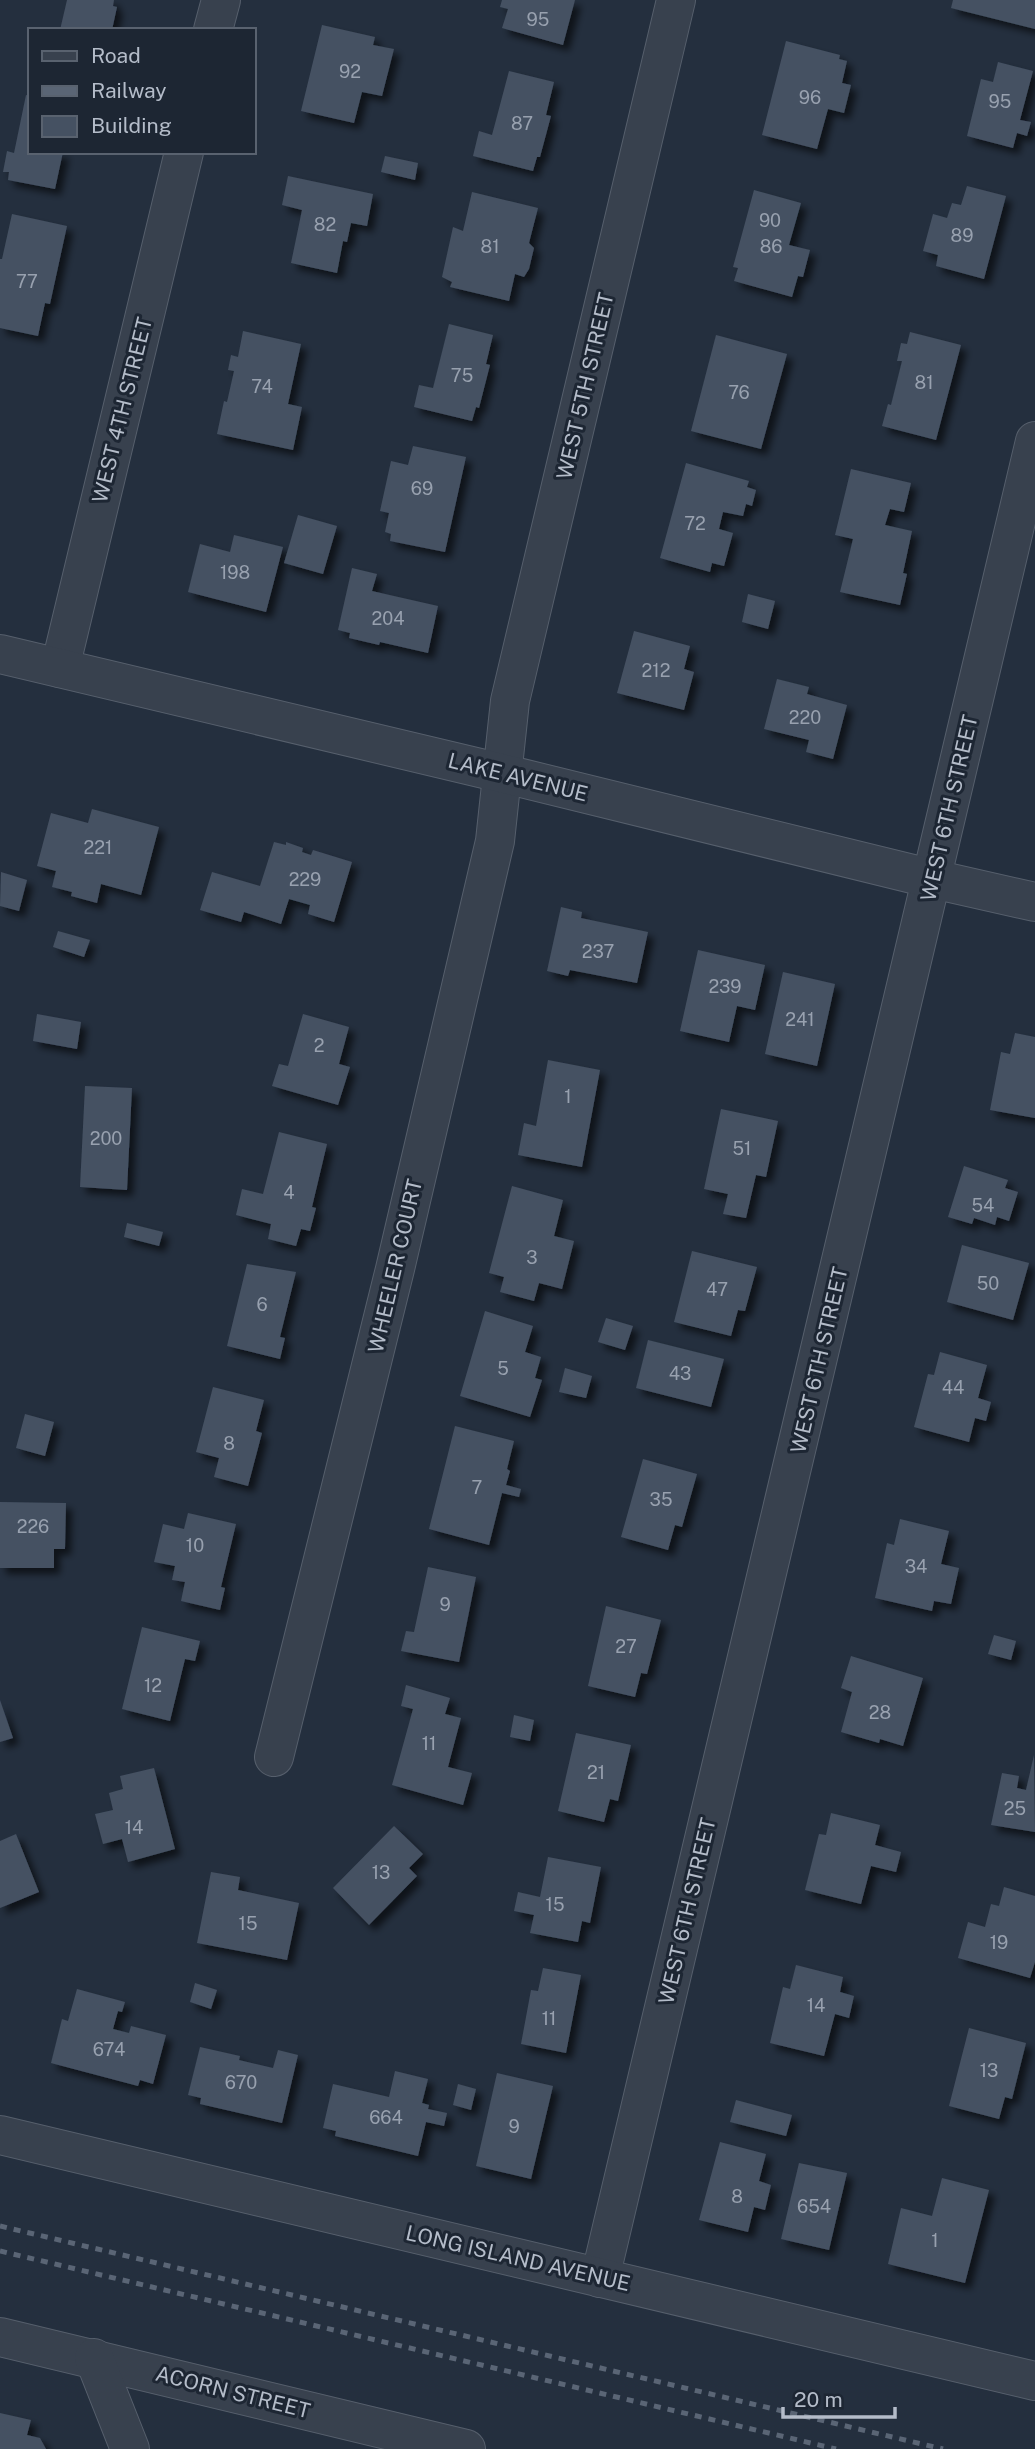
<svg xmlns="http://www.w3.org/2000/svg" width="1035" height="2449" font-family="'Public Sans',sans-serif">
  <defs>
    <filter id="shadow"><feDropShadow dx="6" dy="6" stdDeviation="3.5" flood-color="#0009"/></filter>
  </defs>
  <rect width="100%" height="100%" fill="#242f3e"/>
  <g fill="#455162" filter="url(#shadow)">
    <path d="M 67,0 L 114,0 L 113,6 L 117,7 L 112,30 L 60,30 Z"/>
    <path d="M 502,0 L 575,0 L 563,45 L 502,28 L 508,9 L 500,7 Z"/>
    <path d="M 953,0 L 1035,0 L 1035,29 L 951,8 Z"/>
    <path d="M 322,25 L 375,37 L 373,45 L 394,49 L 382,96 L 362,92 L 354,123 L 301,111 Z"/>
    <path d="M 786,41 L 840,55 L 839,59 L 847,61 L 842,83 L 851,85 L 844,113 L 828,109 L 817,149 L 762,135 Z"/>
    <path d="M 998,62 L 1033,71 L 1020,120 L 1031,122 L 1027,136 L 1017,133 L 1013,148 L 967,136 L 981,79 L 993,82 Z"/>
    <path d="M 509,71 L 554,82 L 546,115 L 551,116 L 540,157 L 537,157 L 533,171 L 473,156 L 479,131 L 492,135 Z"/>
    <path d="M 26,95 L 30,96 L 30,152 L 63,152 L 55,189 L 8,180 L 9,172 L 3,172 L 7,151 L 14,153 Z"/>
    <path d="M 385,156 L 418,163 L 415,180 L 381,172 Z"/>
    <path d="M 288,176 L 373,194 L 367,226 L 351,223 L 347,242 L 343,241 L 337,273 L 291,263 L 302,210 L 282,205 Z"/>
    <path d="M 967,186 L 1006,196 L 984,279 L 936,266 L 938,255 L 923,251 L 933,214 L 947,218 L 952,203 L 961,205 Z"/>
    <path d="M 754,190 L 801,203 L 789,245 L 810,250 L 803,277 L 798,276 L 792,297 L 734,281 L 738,268 L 733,267 Z"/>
    <path d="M 472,192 L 538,208 L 529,243 L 534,248 L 529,269 L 524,277 L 515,274 L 509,301 L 450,287 L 452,282 L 442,277 L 453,227 L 463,231 Z"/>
    <path d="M 12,214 L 67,226 L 50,304 L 45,303 L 38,336 L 0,328 L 0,259 L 2,259 Z"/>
    <path d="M 449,324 L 493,335 L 486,364 L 490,365 L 479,408 L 476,407 L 472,421 L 414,407 L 419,385 L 433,388 Z"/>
    <path d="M 243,331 L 301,344 L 288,404 L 302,407 L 293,450 L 217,434 L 224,401 L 227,402 L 234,371 L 228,370 L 231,355 L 238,357 Z"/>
    <path d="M 910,332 L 961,345 L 936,440 L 882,426 L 888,404 L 891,405 L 902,361 L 897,361 L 901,343 L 907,344 Z"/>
    <path d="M 716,335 L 787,354 L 761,449 L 691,431 Z"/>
    <path d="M 413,446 L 466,457 L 445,552 L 390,541 L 391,534 L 385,532 L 389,513 L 380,511 L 391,461 L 408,465 Z"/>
    <path d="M 686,463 L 749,481 L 747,487 L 756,490 L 752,506 L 746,504 L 743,516 L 723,512 L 719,529 L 733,533 L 724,566 L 712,563 L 710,572 L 660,558 Z"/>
    <path d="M 851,469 L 911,483 L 904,512 L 890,509 L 885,525 L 912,531 L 903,573 L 907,574 L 900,605 L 840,592 L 853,539 L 835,535 Z"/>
    <path d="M 298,515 L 337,526 L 323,574 L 284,563 Z"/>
    <path d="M 234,535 L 283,547 L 266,612 L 188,592 L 200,544 L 230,552 Z"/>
    <path d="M 352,568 L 377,574 L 372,591 L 438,606 L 428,653 L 380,642 L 379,645 L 349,638 L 350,633 L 338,630 Z"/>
    <path d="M 748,594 L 775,601 L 768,629 L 742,622 Z"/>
    <path d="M 634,631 L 690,646 L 684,669 L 694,672 L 684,710 L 617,693 Z"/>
    <path d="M 777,679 L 809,687 L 807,694 L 847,705 L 833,759 L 806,752 L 809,740 L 764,729 Z"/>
    <path d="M 92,809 L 159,827 L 141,895 L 101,884 L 97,903 L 71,896 L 72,892 L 52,887 L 56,871 L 37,866 L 51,813 L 88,823 Z"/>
    <path d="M 274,842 L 286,845 L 286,842 L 303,848 L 302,852 L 311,855 L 313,850 L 352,862 L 334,922 L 308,914 L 310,905 L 289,899 L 281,924 L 244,912 L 241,922 L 200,910 L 212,872 L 260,886 Z"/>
    <path d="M 1,872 L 27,880 L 19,911 L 0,906 Z"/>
    <path d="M 561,907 L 582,912 L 581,918 L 648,932 L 637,983 L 570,970 L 568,976 L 547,971 Z"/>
    <path d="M 58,931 L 90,940 L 84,957 L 53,947 Z"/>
    <path d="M 698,950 L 765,965 L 755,1010 L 737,1006 L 729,1042 L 680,1031 Z"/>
    <path d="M 783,972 L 835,984 L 817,1066 L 765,1054 Z"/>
    <path d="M 37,1014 L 81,1022 L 77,1049 L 33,1041 Z"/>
    <path d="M 303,1014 L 349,1027 L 339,1064 L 350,1067 L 338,1105 L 272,1086 L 279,1064 L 288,1066 Z"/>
    <path d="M 1015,1033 L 1035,1037 L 1035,1118 L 990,1110 L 1001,1052 L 1010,1054 Z"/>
    <path d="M 548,1060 L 600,1070 L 582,1167 L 518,1155 L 524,1123 L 536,1126 Z"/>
    <path d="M 85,1086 L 132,1088 L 127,1190 L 80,1187 Z"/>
    <path d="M 721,1109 L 778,1121 L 766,1177 L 756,1175 L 746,1218 L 723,1214 L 728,1194 L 704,1189 Z"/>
    <path d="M 279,1132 L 327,1144 L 312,1207 L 316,1208 L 310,1231 L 301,1229 L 296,1246 L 268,1239 L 271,1224 L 236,1215 L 242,1189 L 263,1194 Z"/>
    <path d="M 964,1166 L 1008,1180 L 1005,1188 L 1018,1192 L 1009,1221 L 997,1217 L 995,1225 L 974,1218 L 972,1224 L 948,1217 Z"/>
    <path d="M 512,1186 L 563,1200 L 554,1236 L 574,1241 L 562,1289 L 539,1283 L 534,1301 L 500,1292 L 504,1277 L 489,1273 Z"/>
    <path d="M 127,1223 L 163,1232 L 159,1246 L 124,1237 Z"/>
    <path d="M 962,1245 L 1029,1263 L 1013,1320 L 947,1302 Z"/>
    <path d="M 692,1251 L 757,1267 L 745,1311 L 738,1310 L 731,1336 L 674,1322 Z"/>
    <path d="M 247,1264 L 296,1272 L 280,1337 L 285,1338 L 280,1359 L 227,1346 Z"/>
    <path d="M 485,1311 L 533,1326 L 525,1352 L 541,1357 L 535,1378 L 542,1380 L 530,1417 L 460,1396 Z"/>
    <path d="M 606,1318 L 633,1326 L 625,1350 L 598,1342 Z"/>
    <path d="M 648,1340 L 724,1359 L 711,1407 L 636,1388 Z"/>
    <path d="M 940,1352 L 987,1365 L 978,1398 L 991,1402 L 986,1421 L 975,1418 L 969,1442 L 914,1427 L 928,1374 L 934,1375 Z"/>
    <path d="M 565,1368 L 592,1376 L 586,1398 L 559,1392 Z"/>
    <path d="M 213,1387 L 264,1400 L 256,1431 L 262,1433 L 248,1486 L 214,1477 L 219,1458 L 196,1452 Z"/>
    <path d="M 25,1414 L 54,1422 L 45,1456 L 16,1448 Z"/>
    <path d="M 455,1426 L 514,1441 L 507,1469 L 510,1471 L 506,1485 L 521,1489 L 519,1497 L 502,1493 L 489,1545 L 429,1529 Z"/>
    <path d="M 643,1459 L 697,1474 L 682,1527 L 675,1525 L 668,1550 L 621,1537 Z"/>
    <path d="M 0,1502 L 66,1503 L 65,1549 L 54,1549 L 54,1568 L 0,1568 Z"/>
    <path d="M 188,1513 L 236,1524 L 221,1587 L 225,1588 L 220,1610 L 181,1601 L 185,1582 L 172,1580 L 175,1566 L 154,1562 L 163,1524 L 184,1529 Z"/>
    <path d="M 900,1519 L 949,1531 L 941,1564 L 959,1568 L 951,1604 L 934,1601 L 932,1611 L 875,1598 L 887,1543 L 894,1545 Z"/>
    <path d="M 428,1567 L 476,1577 L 459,1662 L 401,1651 L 406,1631 L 414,1632 Z"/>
    <path d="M 606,1606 L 661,1620 L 647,1674 L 641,1673 L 635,1697 L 588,1686 Z"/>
    <path d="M 142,1627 L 200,1641 L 195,1661 L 185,1659 L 170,1721 L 122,1709 Z"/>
    <path d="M 994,1635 L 1016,1641 L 1011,1660 L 988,1654 Z"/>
    <path d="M 851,1656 L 923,1678 L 903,1746 L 880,1739 L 879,1743 L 841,1732 L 852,1692 L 841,1688 Z"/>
    <path d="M 406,1685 L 450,1698 L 445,1714 L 461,1718 L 448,1767 L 472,1773 L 463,1805 L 392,1785 L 413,1709 L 401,1706 Z"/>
    <path d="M 0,1700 L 13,1738 L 0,1742 Z"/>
    <path d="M 514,1715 L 534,1720 L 530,1741 L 510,1737 Z"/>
    <path d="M 576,1733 L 631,1745 L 618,1801 L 610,1799 L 604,1822 L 558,1811 Z"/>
    <path d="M 1034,1755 L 1035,1832 L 991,1825 L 1002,1773 L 1019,1776 L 1017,1788 L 1026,1790 Z"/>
    <path d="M 154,1768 L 175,1849 L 128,1862 L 122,1839 L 103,1844 L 95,1814 L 113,1810 L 109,1793 L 123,1789 L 120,1776 Z"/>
    <path d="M 831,1813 L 880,1825 L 875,1845 L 901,1852 L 896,1872 L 871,1866 L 861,1904 L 805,1890 L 819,1834 L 826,1835 Z"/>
    <path d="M 394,1826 L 423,1854 L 409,1868 L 417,1876 L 369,1925 L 333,1888 Z"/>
    <path d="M 16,1834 L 39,1892 L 0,1908 L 0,1841 Z"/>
    <path d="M 548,1857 L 601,1867 L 590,1923 L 582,1921 L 578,1942 L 530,1933 L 534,1915 L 514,1911 L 518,1892 L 540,1897 Z"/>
    <path d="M 211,1872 L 240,1877 L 238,1890 L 299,1903 L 287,1960 L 197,1943 Z"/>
    <path d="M 1004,1887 L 1035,1896 L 1035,1962 L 1030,1978 L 958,1958 L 968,1922 L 985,1927 L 991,1904 L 999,1906 Z"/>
    <path d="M 796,1965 L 843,1977 L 840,1992 L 854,1996 L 849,2018 L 835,2014 L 824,2056 L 770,2043 L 783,1987 L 790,1989 Z"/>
    <path d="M 543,1968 L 581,1975 L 566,2053 L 521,2044 L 531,1990 L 538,1991 Z"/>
    <path d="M 195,1983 L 217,1990 L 211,2009 L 190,2002 Z"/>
    <path d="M 77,1989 L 125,2002 L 122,2012 L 118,2011 L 113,2029 L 129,2033 L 131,2026 L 166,2035 L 153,2084 L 140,2080 L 138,2086 L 51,2063 L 62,2019 L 68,2021 Z"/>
    <path d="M 969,2028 L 1026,2043 L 1012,2099 L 1005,2097 L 999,2119 L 949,2106 Z"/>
    <path d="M 200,2047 L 240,2056 L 239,2060 L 273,2068 L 278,2050 L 298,2055 L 282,2123 L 200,2104 L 201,2098 L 188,2095 Z"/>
    <path d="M 395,2071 L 428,2079 L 422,2103 L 429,2105 L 428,2109 L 447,2113 L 444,2126 L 426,2122 L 418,2156 L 335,2136 L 336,2131 L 323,2128 L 333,2084 L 389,2097 Z"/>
    <path d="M 497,2073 L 553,2086 L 531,2179 L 476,2166 Z"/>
    <path d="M 458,2084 L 476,2089 L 471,2110 L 453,2105 Z"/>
    <path d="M 736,2100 L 792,2115 L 786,2136 L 730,2122 Z"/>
    <path d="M 720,2142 L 766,2154 L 759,2181 L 771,2185 L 765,2210 L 754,2207 L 748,2232 L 699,2220 Z"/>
    <path d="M 799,2163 L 847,2173 L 829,2250 L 781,2239 Z"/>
    <path d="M 942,2178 L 989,2190 L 965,2283 L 888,2264 L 901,2208 L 932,2216 Z"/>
    <path d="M 0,2413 L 31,2420 L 27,2435 L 40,2438 L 46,2449 L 0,2449 Z"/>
  </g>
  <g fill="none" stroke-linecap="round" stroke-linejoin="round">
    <defs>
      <g id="minor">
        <path d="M 213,30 L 221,0"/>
        <path d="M 60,668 L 184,152"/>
        <path d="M 274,1757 L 395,1269 L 495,841 L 510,701 L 676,0"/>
        <path d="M 600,2278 L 1035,441"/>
      </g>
      <g id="tertiary">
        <path d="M 0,654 L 501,773 L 933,879 L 1035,902"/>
        <path d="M 0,2135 L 1035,2381"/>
        <path d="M 0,2337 L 466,2449"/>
        <path d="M 94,2358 L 130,2449"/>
      </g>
    </defs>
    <use href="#minor" stroke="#565f6c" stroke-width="40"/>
    <use href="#tertiary" stroke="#565f6c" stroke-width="40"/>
    <use href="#minor" stroke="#38414e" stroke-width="38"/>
    <use href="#tertiary" stroke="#38414e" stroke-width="38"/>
    <g stroke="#5a6575" stroke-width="5" stroke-dasharray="7 7" stroke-linecap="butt">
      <path d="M 0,2226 L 943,2449"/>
      <path d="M 0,2251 L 836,2449"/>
    </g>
  </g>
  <g text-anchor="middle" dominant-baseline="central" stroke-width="6" stroke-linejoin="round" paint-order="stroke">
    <g font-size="18" fill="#98a1af">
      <text x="538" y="19">95</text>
      <text x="350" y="71">92</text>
      <text x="810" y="97">96</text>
      <text x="1000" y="101">95</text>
      <text x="522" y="123">87</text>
      <text x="770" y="220">90</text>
      <text x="325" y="224">82</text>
      <text x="962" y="235">89</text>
      <text x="490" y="246">81</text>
      <text x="771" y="246">86</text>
      <text x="27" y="281">77</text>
      <text x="462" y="375">75</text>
      <text x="924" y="382">81</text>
      <text x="262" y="386">74</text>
      <text x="739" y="392">76</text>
      <text x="422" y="488">69</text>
      <text x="695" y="523">72</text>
      <text x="235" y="572">198</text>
      <text x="388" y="618">204</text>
      <text x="656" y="670">212</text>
      <text x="805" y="717">220</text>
      <text x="98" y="847">221</text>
      <text x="305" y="879">229</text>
      <text x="598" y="951">237</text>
      <text x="725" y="986">239</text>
      <text x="800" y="1019">241</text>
      <text x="319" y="1045">2</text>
      <text x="568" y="1096">1</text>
      <text x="106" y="1138">200</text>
      <text x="742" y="1148">51</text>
      <text x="289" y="1192">4</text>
      <text x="983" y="1205">54</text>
      <text x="532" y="1257">3</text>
      <text x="988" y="1283">50</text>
      <text x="717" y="1289">47</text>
      <text x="262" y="1304">6</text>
      <text x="503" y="1368">5</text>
      <text x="680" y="1373">43</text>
      <text x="953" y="1387">44</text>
      <text x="229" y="1443">8</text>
      <text x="477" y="1487">7</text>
      <text x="661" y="1499">35</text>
      <text x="33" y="1526">226</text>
      <text x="195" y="1545">10</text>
      <text x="916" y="1566">34</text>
      <text x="445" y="1604">9</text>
      <text x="626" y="1646">27</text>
      <text x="153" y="1685">12</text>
      <text x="880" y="1712">28</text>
      <text x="429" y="1743">11</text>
      <text x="596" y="1772">21</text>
      <text x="1015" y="1808">25</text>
      <text x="134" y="1827">14</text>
      <text x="381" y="1872">13</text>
      <text x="555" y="1904">15</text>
      <text x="248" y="1923">15</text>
      <text x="999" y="1942">19</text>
      <text x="816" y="2005">14</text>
      <text x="549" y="2018">11</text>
      <text x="109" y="2049">674</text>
      <text x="989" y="2070">13</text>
      <text x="241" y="2082">670</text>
      <text x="386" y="2117">664</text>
      <text x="514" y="2126">9</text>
      <text x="737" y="2196">8</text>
      <text x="814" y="2206">654</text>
      <text x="935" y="2240">1</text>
    </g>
    <g font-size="21" fill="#b4bcc9" stroke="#1d2633">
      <text transform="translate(585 386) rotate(-77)">WEST 5TH STREET</text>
      <text transform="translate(122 410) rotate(-76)">WEST 4TH STREET</text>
      <text transform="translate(518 777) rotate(14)">LAKE AVENUE</text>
      <text transform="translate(949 808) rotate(-77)">WEST 6TH STREET</text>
      <text transform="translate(395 1266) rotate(-77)">WHEELER COURT</text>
      <text transform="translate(819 1360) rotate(-77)">WEST 6TH STREET</text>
      <text transform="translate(687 1911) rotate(-77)">WEST 6TH STREET</text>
      <text transform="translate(518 2258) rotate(13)">LONG ISLAND AVENUE</text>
      <text transform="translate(233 2392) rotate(14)">ACORN STREET</text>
    </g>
  </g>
  <rect x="28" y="28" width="228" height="126" fill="#1d2633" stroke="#59626f" stroke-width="2"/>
  <rect x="42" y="51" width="35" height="10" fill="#38414e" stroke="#59626f" stroke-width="2"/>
  <text x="91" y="63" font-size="21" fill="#b4bcc9">Road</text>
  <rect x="42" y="86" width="35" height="10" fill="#5a6575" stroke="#59626f" stroke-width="2"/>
  <text x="91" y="98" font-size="21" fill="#b4bcc9">Railway</text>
  <rect x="42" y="116" width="35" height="21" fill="#455162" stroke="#59626f" stroke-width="2"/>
  <text x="91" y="133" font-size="21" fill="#b4bcc9">Building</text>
  <path d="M783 2407v10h112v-10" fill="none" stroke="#b4bcc9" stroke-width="3.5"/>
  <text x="794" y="2407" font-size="21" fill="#b4bcc9" stroke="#1d2633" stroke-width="5" paint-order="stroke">20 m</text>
</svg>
